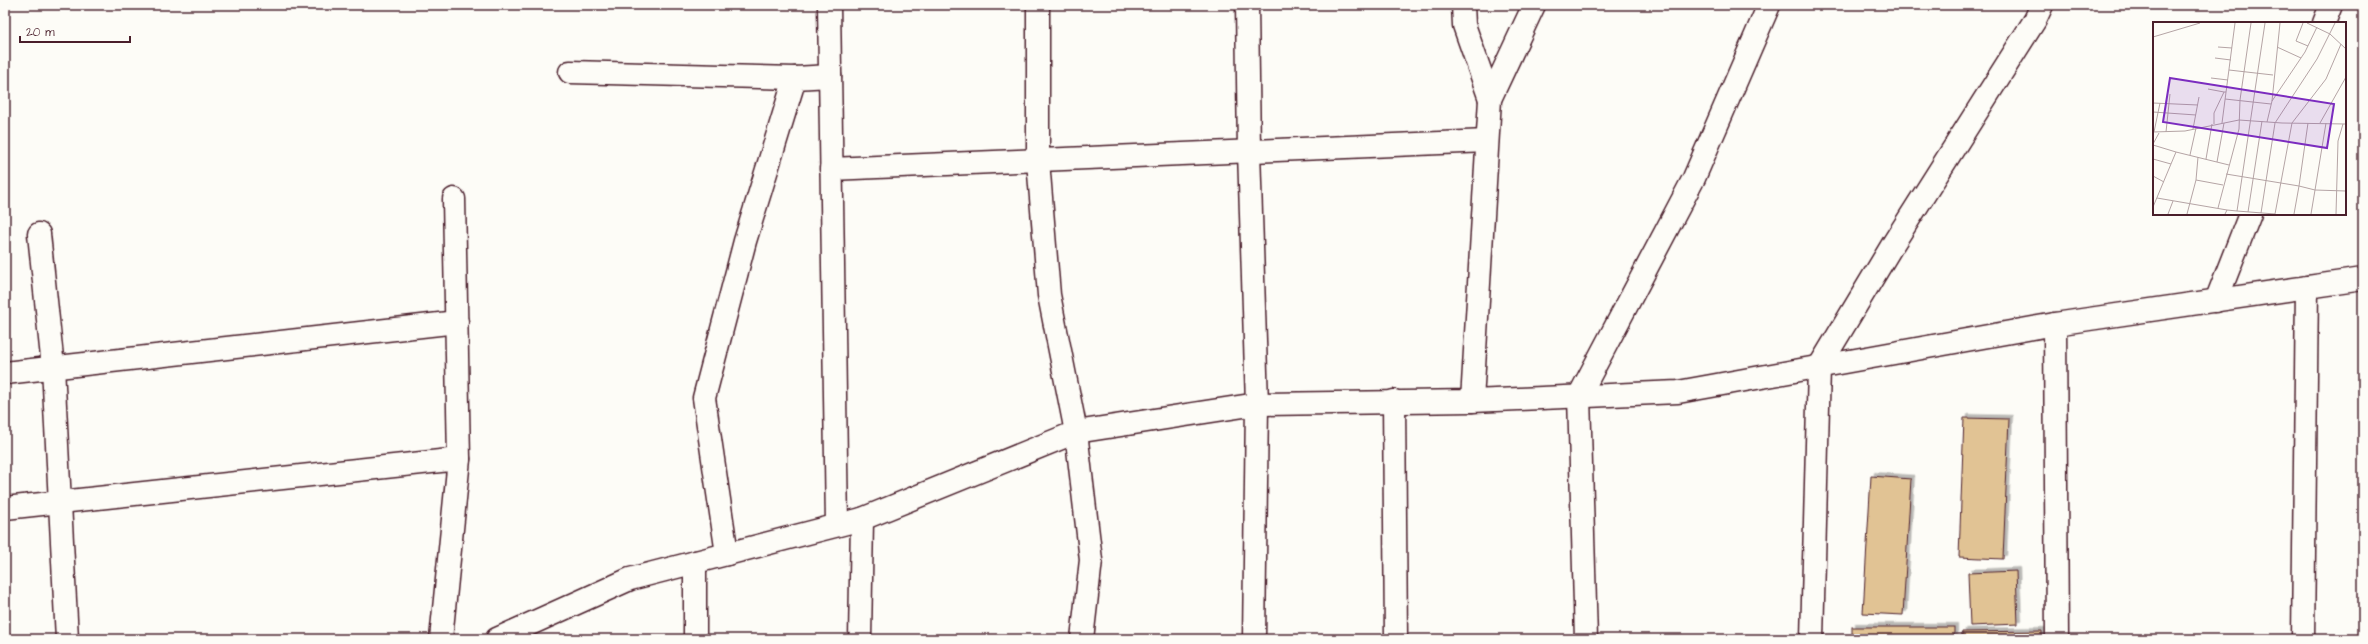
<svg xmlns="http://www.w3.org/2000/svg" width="2368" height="644" font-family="'Architects Daughter',sans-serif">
  <defs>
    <filter id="shadow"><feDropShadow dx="3.5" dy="-3.5" stdDeviation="0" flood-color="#0004"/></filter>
  </defs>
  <rect width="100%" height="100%" fill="#fdfcf7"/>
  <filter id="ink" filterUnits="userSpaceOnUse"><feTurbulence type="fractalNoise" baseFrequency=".025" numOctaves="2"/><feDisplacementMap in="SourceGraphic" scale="8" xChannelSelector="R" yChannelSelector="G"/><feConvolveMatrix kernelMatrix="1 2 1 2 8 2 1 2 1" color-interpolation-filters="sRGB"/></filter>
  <g filter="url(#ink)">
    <g fill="#e1c394" stroke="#4a1f2b" filter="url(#shadow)">
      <path d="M 1964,418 L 2009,419 L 2003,559 L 1959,557 Z"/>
      <path d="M 1871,476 L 1911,479 L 1903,615 L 1863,613 Z"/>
      <path d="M 2016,571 L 2018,624 L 1970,626 L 1968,573 Z"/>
      <rect x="1852" y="627" width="102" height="12"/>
      <path d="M 2042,631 L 2042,639 L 1962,639 L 1962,632 Z"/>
    </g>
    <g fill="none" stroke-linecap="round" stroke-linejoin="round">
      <defs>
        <g id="minor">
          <path d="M 829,5 L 837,525"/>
          <path d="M 1038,5 L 1038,161 L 1049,295 L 1076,432 L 1091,560 L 1082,639"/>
          <path d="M 1247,5 L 1249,151 L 1257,404 L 1254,639"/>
          <path d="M 1463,5 L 1464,25 L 1490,99"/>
          <path d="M 2324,23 L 2331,5"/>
          <path d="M 570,72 L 795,78"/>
          <path d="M 831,169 L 1487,141"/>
          <path d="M 39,234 L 53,367 L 67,639"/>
          <path d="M 2216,301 L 2250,214"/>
          <path d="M 2055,324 L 2057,639"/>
          <path d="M 5,373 L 457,322"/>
          <path d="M 1394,401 L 1396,639"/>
          <path d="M 1472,401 L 1490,99 L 1534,5"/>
          <path d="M 5,508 L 459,459"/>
          <path d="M 727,554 L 704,398 L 745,241 L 795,78 L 830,76"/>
          <path d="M 441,639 L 459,459 L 454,199"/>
          <path d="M 497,639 L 630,579 L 862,519 L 1076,432 L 1257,404 L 1472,401 L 1678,392 L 2055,324 L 2363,279"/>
          <path d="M 695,639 L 695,562"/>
          <path d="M 860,639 L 862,519"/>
          <path d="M 1586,639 L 1579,396 L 1694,178 L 1769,5"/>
          <path d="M 1812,639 L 1819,367 L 1893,244 L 2035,20 L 2042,5"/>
          <path d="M 2303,639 L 2307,287"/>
        </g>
      </defs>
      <use href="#minor" stroke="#4a1f2b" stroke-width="25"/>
      <use href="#minor" stroke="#fdfcf7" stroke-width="22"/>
    </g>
  </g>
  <g transform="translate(2153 22)">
    <rect width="193" height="193" fill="#fdfcf7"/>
    <path fill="none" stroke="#b5a4a5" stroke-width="1" d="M 150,1 L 143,19 L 155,24M 154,1 L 177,12 L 193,27M 0,15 L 47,1M 65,25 L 79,26M 124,25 L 148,36M 62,36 L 78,38M 76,48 L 120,53M 58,56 L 75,58M 55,67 L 71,70M 72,77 L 118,82M 119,79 L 127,1M 0,81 L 45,83M 0,90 L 43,93M 114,100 L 119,79 L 152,30 L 164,5M 69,101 L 82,1M 167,101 L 193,55M 61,102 L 61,91 L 71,70 L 73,70M 40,107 L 46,75M 0,110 L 32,109 L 86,98 L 129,101 L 193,102M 1,110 L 7,81M 13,110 L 17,72M 0,122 L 6,111M 0,123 L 23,130 L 0,185M 23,130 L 76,143M 37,133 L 43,106M 0,137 L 18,142M 53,137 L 59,102M 64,140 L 71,101M 73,152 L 146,164 L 155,101M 0,154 L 11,160M 43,158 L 45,135M 4,176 L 74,188 L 72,192M 65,186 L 86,107 L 87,78 L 98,1M 74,188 L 84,189 L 112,1M 84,189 L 122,192 L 139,101 L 173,57 L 188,22M 95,190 L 109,99M 108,191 L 122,101 L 164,37 L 182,1M 15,192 L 20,179M 34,192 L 43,158 L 70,163M 141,192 L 146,164 L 162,168 L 173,101M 158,192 L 162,168 L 193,169M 183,192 L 185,119 L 190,102"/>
    <path fill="#7b2cbf" fill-opacity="0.15" stroke="#7b2cbf" stroke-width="2" d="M 17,56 L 181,82 L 174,126 L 10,100 Z"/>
    <rect width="193" height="193" fill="none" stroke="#4a1f2b" stroke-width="2"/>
  </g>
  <rect width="2368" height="644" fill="none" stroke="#fdfcf7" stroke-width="20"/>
  <rect x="10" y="10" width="2348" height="624" fill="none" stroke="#4a1f2b" stroke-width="1.5" filter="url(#ink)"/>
  <path d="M20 36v6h110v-6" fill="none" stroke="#4a1f2b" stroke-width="2"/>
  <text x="26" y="36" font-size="12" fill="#4a1f2b" stroke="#fdfcf7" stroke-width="3" paint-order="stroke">20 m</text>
</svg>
